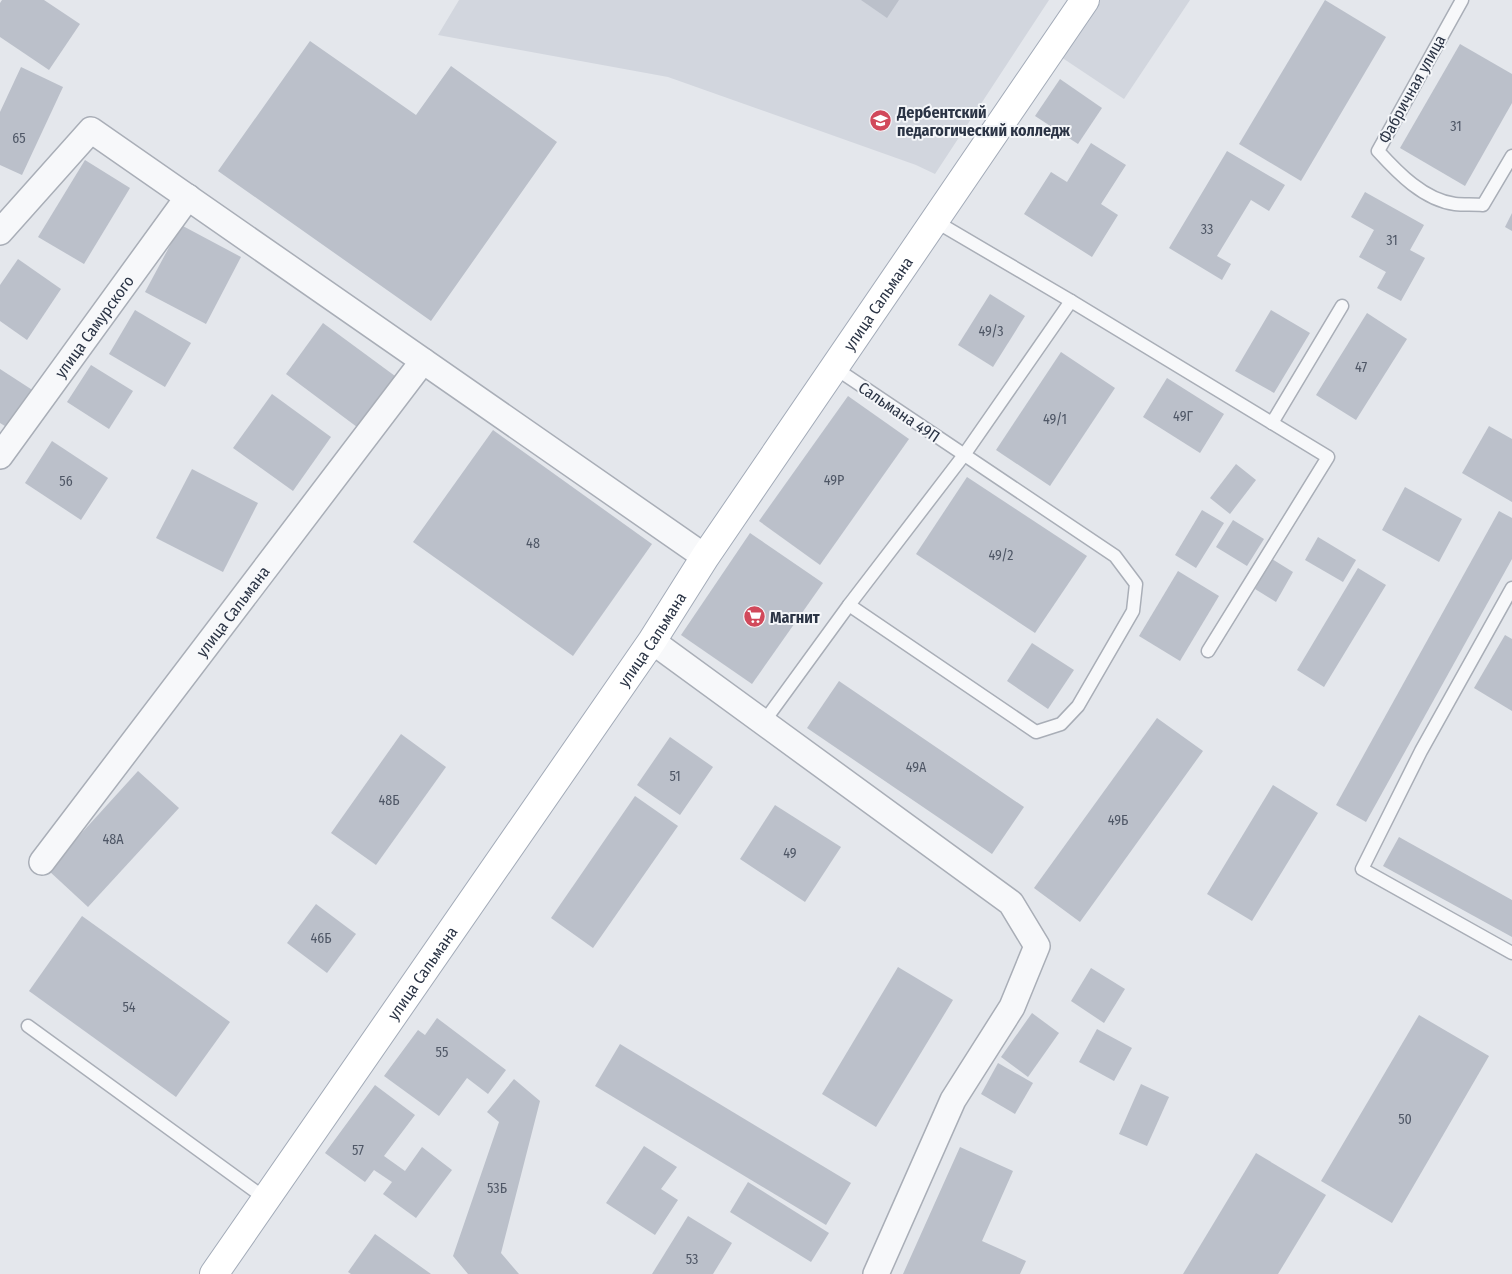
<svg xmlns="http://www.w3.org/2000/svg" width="1512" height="1274" font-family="'Fira Sans Condensed',sans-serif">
  <rect width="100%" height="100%" fill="#e4e7ec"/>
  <g fill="#d2d6de">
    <path d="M 459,0 L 1049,0 L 935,174 L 916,165 L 668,77 L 438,35 Z"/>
    <path d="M 1099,0 L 1190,0 L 1124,99 L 1061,57 Z"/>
  </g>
  <g fill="#bbc0ca">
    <path d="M 2,0 L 44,0 L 80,24 L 49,70 L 0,37 L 0,3 Z"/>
    <path d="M 861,0 L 899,0 L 887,18 Z"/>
    <path d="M 1325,0 L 1386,37 L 1301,181 L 1239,144 Z"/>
    <path d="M 310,41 L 416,115 L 451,66 L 557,142 L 431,321 L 218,171 Z"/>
    <path d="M 1460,44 L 1512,74 L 1512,103 L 1465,186 L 1400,148 Z"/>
    <path d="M 21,67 L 63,87 L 22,175 L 0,165 L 0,112 Z"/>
    <path d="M 1060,79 L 1102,108 L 1078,144 L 1035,116 Z"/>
    <path d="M 1091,143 L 1126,165 L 1101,204 L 1118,215 L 1092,257 L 1024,214 L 1051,172 L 1067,182 Z"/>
    <path d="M 1227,151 L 1285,185 L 1269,211 L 1251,200 L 1217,256 L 1231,264 L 1222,280 L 1169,248 Z"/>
    <path d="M 85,160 L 130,188 L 84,264 L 38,237 Z"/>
    <path d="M 1365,192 L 1424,225 L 1410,250 L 1425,258 L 1401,301 L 1377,288 L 1386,272 L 1359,257 L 1374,230 L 1351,217 Z"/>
    <path d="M 1512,213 L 1512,231 L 1505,227 Z"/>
    <path d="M 181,225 L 241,257 L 206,324 L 145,292 Z"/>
    <path d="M 18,259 L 61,289 L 27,340 L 0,321 L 0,285 Z"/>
    <path d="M 990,294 L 1025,316 L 993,367 L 958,345 Z"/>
    <path d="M 135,310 L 191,343 L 165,387 L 109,354 Z"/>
    <path d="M 1271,310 L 1310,333 L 1274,393 L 1235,371 Z"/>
    <path d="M 1367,313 L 1407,339 L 1356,420 L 1316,395 Z"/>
    <path d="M 323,323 L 395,376 L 357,427 L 286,374 Z"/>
    <path d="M 1061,352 L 1115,388 L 1050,486 L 996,450 Z"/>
    <path d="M 91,365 L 133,391 L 109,429 L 67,402 Z"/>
    <path d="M 0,369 L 37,393 L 13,431 L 0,423 Z"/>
    <path d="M 1167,378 L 1224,414 L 1200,453 L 1143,417 Z"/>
    <path d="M 272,394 L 331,437 L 293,491 L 233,448 Z"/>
    <path d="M 848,396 L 909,439 L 820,565 L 759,521 Z"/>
    <path d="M 1489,426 L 1512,439 L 1512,502 L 1462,473 Z"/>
    <path d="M 493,430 L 652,544 L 573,656 L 413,542 Z"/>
    <path d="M 52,441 L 108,478 L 81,520 L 25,483 Z"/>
    <path d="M 1236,464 L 1256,480 L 1230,514 L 1210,498 Z"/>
    <path d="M 192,469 L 258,503 L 223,572 L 156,538 Z"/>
    <path d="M 967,477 L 1087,556 L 1035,633 L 916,554 Z"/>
    <path d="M 1405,487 L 1462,519 L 1439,562 L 1382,530 Z"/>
    <path d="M 1202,510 L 1224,523 L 1196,568 L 1175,555 Z"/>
    <path d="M 1499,511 L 1512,518 L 1512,559 L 1366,822 L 1336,805 Z"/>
    <path d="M 1233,520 L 1264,539 L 1247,566 L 1216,547 Z"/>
    <path d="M 750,533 L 823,583 L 752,684 L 681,635 Z"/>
    <path d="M 1318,537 L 1356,560 L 1343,582 L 1305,560 Z"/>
    <path d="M 1272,559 L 1293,572 L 1276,602 L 1255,589 Z"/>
    <path d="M 1358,568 L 1386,585 L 1324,687 L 1297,670 Z"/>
    <path d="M 1178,571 L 1219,596 L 1180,661 L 1139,636 Z"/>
    <path d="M 1505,635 L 1512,639 L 1512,711 L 1474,688 Z"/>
    <path d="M 1032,643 L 1074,670 L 1048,709 L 1007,681 Z"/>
    <path d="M 839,681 L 1024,807 L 992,854 L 807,728 Z"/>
    <path d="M 1157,718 L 1203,751 L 1080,922 L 1034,888 Z"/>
    <path d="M 401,734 L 446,767 L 376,865 L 331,833 Z"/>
    <path d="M 670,737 L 713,767 L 680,815 L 637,785 Z"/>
    <path d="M 138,771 L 179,808 L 88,907 L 48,870 Z"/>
    <path d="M 1273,785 L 1318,813 L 1252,921 L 1207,894 Z"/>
    <path d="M 635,796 L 678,826 L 593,948 L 551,918 Z"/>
    <path d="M 775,805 L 841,847 L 805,902 L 740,859 Z"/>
    <path d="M 1399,837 L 1512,900 L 1512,937 L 1383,866 Z"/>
    <path d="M 316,904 L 356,934 L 327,973 L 287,943 Z"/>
    <path d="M 82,916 L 230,1022 L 176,1097 L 29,991 Z"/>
    <path d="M 898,967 L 953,1000 L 876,1127 L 822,1094 Z"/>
    <path d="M 1091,968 L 1125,989 L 1104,1023 L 1071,1001 Z"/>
    <path d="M 1032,1013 L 1059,1033 L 1028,1077 L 1001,1057 Z"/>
    <path d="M 1419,1015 L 1489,1056 L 1392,1223 L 1321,1181 Z"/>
    <path d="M 437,1018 L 506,1070 L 488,1094 L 467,1078 L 439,1116 L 384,1076 L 418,1030 L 425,1035 Z"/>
    <path d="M 1097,1029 L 1132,1048 L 1114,1081 L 1079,1062 Z"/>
    <path d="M 620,1044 L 851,1183 L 826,1225 L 595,1086 Z"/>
    <path d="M 998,1063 L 1033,1083 L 1015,1114 L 981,1094 Z"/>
    <path d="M 514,1079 L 540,1101 L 501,1253 L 519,1274 L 468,1274 L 453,1256 L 499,1122 L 487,1112 Z"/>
    <path d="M 1141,1084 L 1169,1097 L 1147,1146 L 1119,1134 Z"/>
    <path d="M 375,1085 L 415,1115 L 384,1156 L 405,1171 L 422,1147 L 452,1170 L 416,1218 L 383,1194 L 392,1182 L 374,1170 L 365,1182 L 325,1153 Z"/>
    <path d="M 644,1146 L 677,1167 L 661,1189 L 678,1200 L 655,1235 L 606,1203 Z"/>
    <path d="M 960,1147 L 1013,1171 L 982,1241 L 1026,1261 L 1020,1274 L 903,1274 Z"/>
    <path d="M 1256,1153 L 1326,1195 L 1278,1274 L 1183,1274 Z"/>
    <path d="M 748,1182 L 829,1233 L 811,1262 L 730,1212 Z"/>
    <path d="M 688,1216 L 732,1243 L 713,1274 L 652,1274 Z"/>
    <path d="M 375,1234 L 431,1274 L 351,1274 L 348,1272 Z"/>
  </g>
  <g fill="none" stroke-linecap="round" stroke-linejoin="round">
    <defs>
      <g id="lane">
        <path d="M 1462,0 L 1378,151 C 1398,173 1424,200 1455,204 C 1464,205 1474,204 1483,205 L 1512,156"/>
        <path d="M 935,221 L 1071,301 L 1328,457 L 1208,651"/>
        <path d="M 835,368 L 1115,556 L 1136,584 L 1133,611 L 1078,706 L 1061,724 L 1036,732 L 849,605"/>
        <path d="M 1272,423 L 1342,306"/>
        <path d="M 1512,588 L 1421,751 L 1362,869 L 1512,953"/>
        <path d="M 763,723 L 849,605 L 964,455 L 1071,301"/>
        <path d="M 28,1026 L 266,1199"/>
      </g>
      <g id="street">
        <path d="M 0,232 L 91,130 L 705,557"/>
        <path id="s1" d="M 0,456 L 188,197"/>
        <path d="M 652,641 L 1011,903 L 1037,946 L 1012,1007 L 953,1100 L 876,1274"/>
        <path id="s2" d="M 42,862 L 423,361"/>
      </g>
      <g id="primary">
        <path id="s3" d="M 214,1274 L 652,641 L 705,557 L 1085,0"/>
      </g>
    </defs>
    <use href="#lane" stroke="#a9aeb7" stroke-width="15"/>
    <use href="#street" stroke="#a9aeb7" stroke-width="28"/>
    <use href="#primary" stroke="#a3abb8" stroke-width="30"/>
    <use href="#lane" stroke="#f7f8fa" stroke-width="12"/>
    <use href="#street" stroke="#f7f8fa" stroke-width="25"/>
    <use href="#primary" stroke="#fff" stroke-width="28"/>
  </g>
  <defs>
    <symbol id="university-disc" viewBox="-11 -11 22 22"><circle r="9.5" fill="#d1495b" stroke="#f4f6f9"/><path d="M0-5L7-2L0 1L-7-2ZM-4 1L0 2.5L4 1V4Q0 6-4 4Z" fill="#fff"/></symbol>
    <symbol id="supermarket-disc" viewBox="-11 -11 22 22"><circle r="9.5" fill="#d1495b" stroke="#f4f6f9"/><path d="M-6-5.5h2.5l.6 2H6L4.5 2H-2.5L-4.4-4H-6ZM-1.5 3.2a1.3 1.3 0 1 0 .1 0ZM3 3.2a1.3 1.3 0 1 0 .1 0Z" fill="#fff"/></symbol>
  </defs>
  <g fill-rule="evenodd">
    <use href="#university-disc" x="868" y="108" width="25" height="25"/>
    <use href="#supermarket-disc" x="742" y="604" width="25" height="25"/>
  </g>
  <g text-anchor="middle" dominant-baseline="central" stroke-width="4" stroke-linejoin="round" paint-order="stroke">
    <g font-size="14" fill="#4f5766">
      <text x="1456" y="126">31</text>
      <text x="19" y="138">65</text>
      <text x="1207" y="229">33</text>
      <text x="1392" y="240">31</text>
      <text x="991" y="331">49/3</text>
      <text x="1361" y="367">47</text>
      <text x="1183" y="416">49Г</text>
      <text x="1055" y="419">49/1</text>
      <text x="834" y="480">49Р</text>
      <text x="66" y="481">56</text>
      <text x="533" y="543">48</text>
      <text x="1001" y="555">49/2</text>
      <text x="916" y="767">49А</text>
      <text x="675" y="776">51</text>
      <text x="389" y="800">48Б</text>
      <text x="1118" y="820">49Б</text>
      <text x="113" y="839">48А</text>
      <text x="790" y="853">49</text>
      <text x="321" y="938">46Б</text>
      <text x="129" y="1007">54</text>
      <text x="442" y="1052">55</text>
      <text x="1405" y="1119">50</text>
      <text x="358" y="1150">57</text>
      <text x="497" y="1188">53Б</text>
      <text x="692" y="1259">53</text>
    </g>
    <g font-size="16" fill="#2b3445" stroke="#f4f6f9">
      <text transform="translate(1412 89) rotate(-61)">Фабричная улица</text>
      <text stroke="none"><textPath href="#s3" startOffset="1176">улица Сальмана</textPath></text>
      <text stroke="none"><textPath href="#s1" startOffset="160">улица Самурского</textPath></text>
      <text transform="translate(899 412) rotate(34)">Сальмана 49П</text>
      <text stroke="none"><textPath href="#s2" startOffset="315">улица Сальмана</textPath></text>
      <text stroke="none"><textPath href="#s3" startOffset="771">улица Сальмана</textPath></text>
      <text stroke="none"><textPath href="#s3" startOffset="366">улица Сальмана</textPath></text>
    </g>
    <g font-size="16" font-weight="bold" fill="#2b3445" stroke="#f4f6f9" text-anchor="start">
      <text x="897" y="112">Дербентский<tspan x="897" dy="18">педагогический колледж</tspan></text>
      <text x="770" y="617">Магнит</text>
    </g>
  </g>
</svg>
